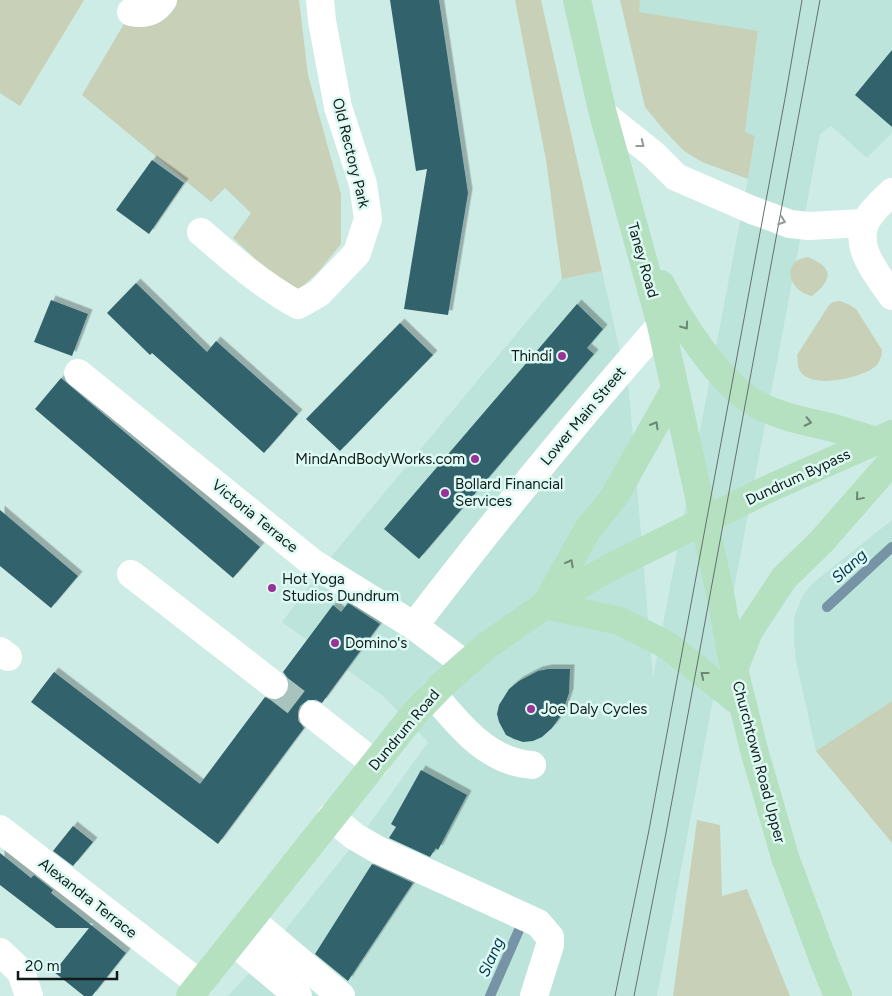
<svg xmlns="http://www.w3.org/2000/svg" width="892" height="996" font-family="Figtree,sans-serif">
  <defs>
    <filter id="shadow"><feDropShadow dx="4.5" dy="-4.5" stdDeviation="0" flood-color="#0004"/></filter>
  </defs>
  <rect width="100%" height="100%" fill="#ceece6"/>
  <g fill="#bce4db">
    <path d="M 640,0 L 892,0 L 892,133 L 867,158 L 831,126 L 820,134 L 657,996 L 228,996 L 261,960 L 368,826 L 428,742 L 382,695 L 282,622 L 330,558 L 562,279 L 602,271 L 629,391 L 653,677 L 748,179 L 755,136 L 745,132 L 758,32 L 638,12 Z"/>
    <path d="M 892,520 L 892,701 L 816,751 L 796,661 L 794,641 L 794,617 L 803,595 L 813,583 Z"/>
  </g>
  <g fill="#c8d1b7">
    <path d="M 0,0 L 84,0 L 20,106 L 0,93 Z"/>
    <path d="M 138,0 L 299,0 L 308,75 L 341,194 L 341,244 L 319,271 L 299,290 L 281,283 L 233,238 L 251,213 L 225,188 L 211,202 L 82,95 Z"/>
    <path d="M 515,0 L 541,0 L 602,271 L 562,279 L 546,160 Z"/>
    <path d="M 620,0 L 640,0 L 639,12 L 758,31 L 745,132 L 755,136 L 748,179 L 702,162 L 684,151 L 663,129 L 645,107 Z"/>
    <path d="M 808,257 C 834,268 833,279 812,296 C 787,291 781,260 808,257 Z"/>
    <path d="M 840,301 L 848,304 L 856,309 L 882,350 C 882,356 880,360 877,365 C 864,378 811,390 800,371 C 797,367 798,359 797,355 L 829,305 L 833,302 Z"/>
    <path d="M 892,701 L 892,843 L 816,751 Z"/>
    <path d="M 697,820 L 720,825 L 722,896 L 747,889 L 790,996 L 673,996 Z"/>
  </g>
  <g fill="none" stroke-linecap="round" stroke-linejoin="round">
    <g stroke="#7794a6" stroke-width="10">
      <path d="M 827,607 L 892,547"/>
      <path d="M 490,996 L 519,930"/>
    </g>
  </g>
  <g fill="#31636c" filter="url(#shadow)">
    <path d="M 390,0 L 439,0 L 468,193 L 448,315 L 404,309 L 427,169 L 416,171 Z"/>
    <path d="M 892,50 L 892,127 L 855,95 Z"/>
    <path d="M 152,160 L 184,183 L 149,234 L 116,210 Z"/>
    <path d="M 136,283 L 207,352 L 216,341 L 298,414 L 264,453 L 152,353 L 150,355 L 107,313 Z"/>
    <path d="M 51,300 L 88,314 L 72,356 L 34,342 Z"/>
    <path d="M 577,304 L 603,329 L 587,348 L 594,354 L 419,559 L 384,529 Z"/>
    <path d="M 400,323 L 433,355 L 340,451 L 306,419 Z"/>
    <path d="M 61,378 L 260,547 L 233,578 L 35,409 Z"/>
    <path d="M 0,510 L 78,576 L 51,608 L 0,566 Z"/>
    <path d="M 348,603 L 380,624 L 322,703 L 316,700 L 308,700 L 300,706 L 298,712 L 298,720 L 304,728 L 218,844 L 31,702 L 54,672 L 200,784 L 265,697 L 271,700 L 279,700 L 287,694 L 289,687 L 289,680 L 283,672 L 333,605 L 341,612 Z"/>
    <path d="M 548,669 L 570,669 L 569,693 L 562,714 L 552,728 L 542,737 L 533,741 L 523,742 L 514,739 L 506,735 L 499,722 L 497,714 L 499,705 L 509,689 L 519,681 L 538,671 Z"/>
    <path d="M 421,770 L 467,795 L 438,850 L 436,848 L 430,857 L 389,838 L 396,827 L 391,824 Z"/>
    <path d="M 73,826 L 93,842 L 73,866 L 53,851 Z"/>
    <path d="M 0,853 L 31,878 L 34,875 L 53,890 L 51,893 L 126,953 L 92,996 L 84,996 L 54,972 L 89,928 L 56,928 L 0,885 Z"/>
    <path d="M 372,864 L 413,883 L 348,981 L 315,954 Z"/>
  </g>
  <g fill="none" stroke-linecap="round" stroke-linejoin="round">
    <path stroke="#a8c2bd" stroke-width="28" stroke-dasharray="28 14" stroke-linecap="butt" d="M 274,685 L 313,715"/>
    <g stroke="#fff" stroke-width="28">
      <path d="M 131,12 C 145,15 155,12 163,0"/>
      <path d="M 603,114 L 653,154 L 676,177 L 752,210 L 790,224 L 809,226 L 864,223"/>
      <path d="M 892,192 C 884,200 874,208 868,218 C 851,245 877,274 892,296"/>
      <path d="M 201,232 C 232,259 262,285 298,305 L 319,293 L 357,253 L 368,219 L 363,184 L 338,107 L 322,21 L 320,0"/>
      <path d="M 78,373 L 313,563 L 414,626 L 465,664"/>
      <path d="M 131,574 L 274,685"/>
      <path d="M 414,626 C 493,523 575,422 661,325"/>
      <path d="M 0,651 L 8,657"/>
      <path d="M 433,694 C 459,725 488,762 532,765"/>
      <path d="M 313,715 L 375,764"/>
      <path d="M 331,817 L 354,836 L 378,850 L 538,923 L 550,937 L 550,945 L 534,996"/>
      <path d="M 0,829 L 200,984"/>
      <path d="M 251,920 L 341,996"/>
      <path d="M 234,942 L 298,996"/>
      <path d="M 0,952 L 21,972 L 29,996"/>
    </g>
    <g stroke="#b5e1c1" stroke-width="28">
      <path d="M 577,0 L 603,114 L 661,325 L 719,588 L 734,669 L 754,750 L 785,857 L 824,962 L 838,996"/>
      <path d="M 661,284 C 679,320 720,384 756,404 C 777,415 798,420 821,425 C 840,429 858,436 877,441"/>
      <path d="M 546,604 L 588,529 L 614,497 L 675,389"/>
      <path d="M 545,605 L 620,621 L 667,645 L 743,705"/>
      <path d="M 734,669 L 749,631 L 784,578 L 821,542 L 892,461"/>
      <path d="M 190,996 L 414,714 L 442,685 L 485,647 L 545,605 L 607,569 L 768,489 L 892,434"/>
    </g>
    <g stroke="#60726e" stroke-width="1">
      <path d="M 615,996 L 649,830 L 786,93 L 802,0"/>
      <path d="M 634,996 L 666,833 L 820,0"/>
    </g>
  </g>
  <defs><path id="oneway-chevron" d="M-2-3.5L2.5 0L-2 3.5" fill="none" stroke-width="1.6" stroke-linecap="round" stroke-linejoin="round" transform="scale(1.25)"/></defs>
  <g stroke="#949898">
    <use href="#oneway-chevron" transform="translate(641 144) rotate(38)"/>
    <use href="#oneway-chevron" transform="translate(782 221) rotate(20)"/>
  </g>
  <g stroke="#6b8875">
    <use href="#oneway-chevron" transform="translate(685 326) rotate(54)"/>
    <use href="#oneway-chevron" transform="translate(808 422) rotate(12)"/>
    <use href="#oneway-chevron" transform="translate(655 425) rotate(-60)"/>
    <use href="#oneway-chevron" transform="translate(859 497) rotate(130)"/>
    <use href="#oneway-chevron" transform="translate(570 563) rotate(-62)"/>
    <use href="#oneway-chevron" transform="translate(704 675) rotate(-142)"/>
  </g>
  <g fill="#963298" stroke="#dcfaf3" stroke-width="2">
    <circle cx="562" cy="356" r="5"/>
    <circle cx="475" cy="459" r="5"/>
    <circle cx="445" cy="493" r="5"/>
    <circle cx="272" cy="588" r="5"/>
    <circle cx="335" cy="643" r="5"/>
    <circle cx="531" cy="709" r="5"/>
  </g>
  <g text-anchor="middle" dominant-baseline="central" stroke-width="5" stroke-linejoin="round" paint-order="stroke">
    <g font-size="15" fill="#111b19" stroke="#dcfaf3">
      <text transform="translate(351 153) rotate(76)">Old Rectory Park</text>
      <text transform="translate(643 260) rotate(74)">Taney Road</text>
      <text transform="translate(583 416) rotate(-50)">Lower Main Street</text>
      <text transform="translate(798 477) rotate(-25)">Dundrum Bypass</text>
      <text transform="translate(255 516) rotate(39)">Victoria Terrace</text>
      <text transform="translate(404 730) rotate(-50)">Dundrum Road</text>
      <text transform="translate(759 762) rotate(75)">Churchtown Road Upper</text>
      <text transform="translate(88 898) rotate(38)">Alexandra Terrace</text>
    </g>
    <g font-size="15" fill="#111b19" stroke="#dcfaf3" text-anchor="start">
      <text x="552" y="356" text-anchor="end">Thindi</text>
      <text x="465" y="459" text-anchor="end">MindAndBodyWorks.com</text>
      <text x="455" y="484">Bollard Financial<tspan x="455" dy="17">Services</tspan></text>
      <text x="282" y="579">Hot Yoga<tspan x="282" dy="17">Studios Dundrum</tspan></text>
      <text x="345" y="643">Domino's</text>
      <text x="541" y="709">Joe Daly Cycles</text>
    </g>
    <g font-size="16" font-style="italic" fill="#053651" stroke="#dcfaf3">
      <text transform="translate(849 566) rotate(-43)">Slang</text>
      <text transform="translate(491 957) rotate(-66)">Slang</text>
    </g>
  </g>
  <path d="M18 971v8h99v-8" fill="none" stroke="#111b19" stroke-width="2.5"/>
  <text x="25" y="971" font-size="15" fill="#111b19" stroke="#dcfaf3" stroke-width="4" paint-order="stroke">20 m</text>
</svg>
